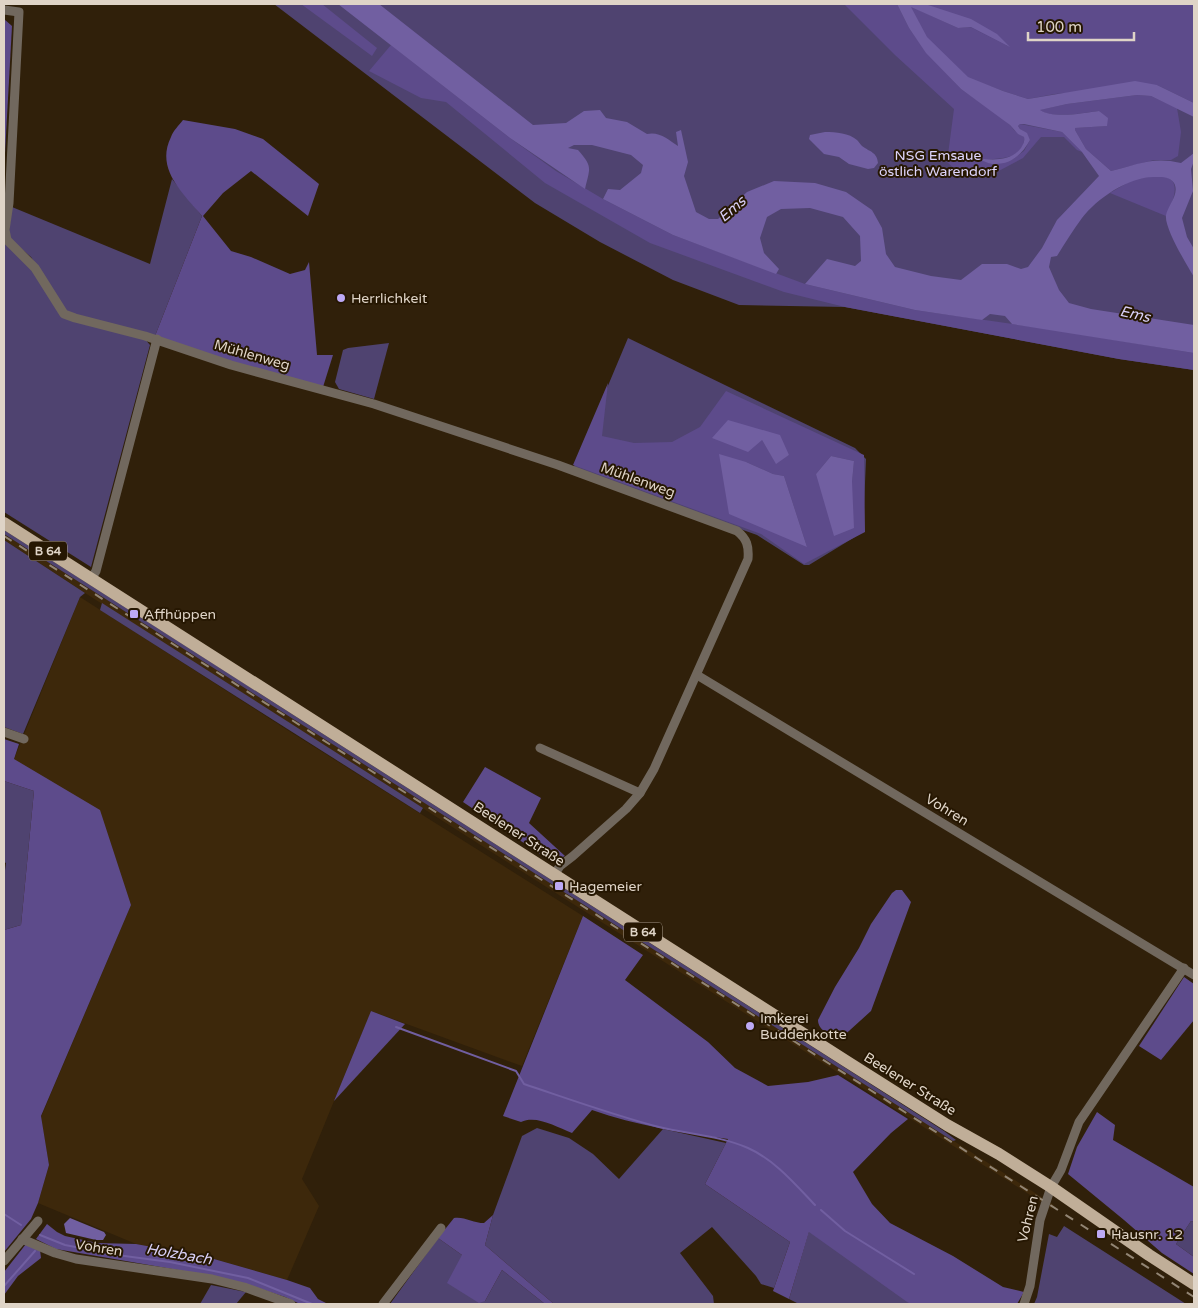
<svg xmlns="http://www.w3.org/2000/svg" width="1198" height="1308" font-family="'Varela Round',sans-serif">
  <rect width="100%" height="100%" fill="#30200a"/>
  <g fill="#3d280b">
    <path d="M 4,534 L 1054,1205 L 1052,1209 L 85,593 L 4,540 Z"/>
    <path d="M 80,597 L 289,731 L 583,916 L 522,1066 L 371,1011 L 302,1179 L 319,1206 L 287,1280 L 207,1257 L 136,1244 L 38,1203 L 49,1165 L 41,1117 L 131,905 L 14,759 Z"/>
  </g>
  <g fill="#4f4370">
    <path d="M 274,4 L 984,4 L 1194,61 L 1194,370 L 1119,359 L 845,307 L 739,305 L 673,280 L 600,242 L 535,203 Z"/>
    <path d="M 172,179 L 202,216 L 155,336 L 67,312 L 31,257 L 11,240 L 9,231 L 12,207 L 150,264 Z"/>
    <path d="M 4,242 L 26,261 L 62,317 L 145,339 L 150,345 L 91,567 L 4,512 Z"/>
    <path d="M 628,338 L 855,448 L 866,459 L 863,532 L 809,565 L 804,565 L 757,535 L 573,469 Z"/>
    <path d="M 389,343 L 374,399 L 339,389 L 335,382 L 343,350 L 348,348 Z"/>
    <path d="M 4,530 L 944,1131 L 956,1140 L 953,1141 L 4,534 Z"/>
    <path d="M 4,540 L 85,593 L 80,597 L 23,734 L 4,727 Z"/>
    <path d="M 102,603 L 423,808 L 420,813 L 100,610 Z"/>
    <path d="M 4,781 L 34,791 L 21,925 L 4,930 L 4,878 L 6,863 L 4,862 Z"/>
    <path d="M 537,1128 L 569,1138 L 593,1154 L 619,1179 L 663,1129 L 726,1143 L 705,1184 L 790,1242 L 774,1288 L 761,1284 L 756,1276 L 712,1227 L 680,1253 L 713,1296 L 714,1304 L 554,1304 L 485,1245 L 493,1215 L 522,1136 Z"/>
    <path d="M 1191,1221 L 1194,1222 L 1194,1257 L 1176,1244 Z"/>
    <path d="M 1064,1226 L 1183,1302 L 1186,1304 L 1034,1304 L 1037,1297 L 1049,1234 L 1057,1237 Z"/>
    <path d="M 809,1231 L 906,1300 L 910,1304 L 799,1304 L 789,1299 Z"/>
    <path d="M 438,1238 L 462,1255 L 485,1301 L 502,1270 L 545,1304 L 390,1304 Z"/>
    <path d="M 211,1285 L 246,1292 L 236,1304 L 200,1304 Z"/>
  </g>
  <g fill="#5d4b8b" fill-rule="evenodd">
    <path d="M 301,4 L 322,4 L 377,48 L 372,56 Z"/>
    <path d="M 844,4 L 897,4 L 909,28 L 927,53 L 961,89 L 1002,118 L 1010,125 L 1014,130 L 1024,137 C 1026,161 993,159 979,159 L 994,165 L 1013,159 L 1024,151 L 1030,140 C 1026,132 1021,131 1018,126 L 1020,124 L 1062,132 L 1082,152 L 1077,150 L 1064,137 L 1041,137 L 1023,158 L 993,174 L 957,171 L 947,162 L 954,109 L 895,55 Z"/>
    <path d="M 925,4 L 1194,4 L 1194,103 L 1157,85 L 1055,94 L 1028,99 L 1003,91 L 968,78 L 926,37 L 910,6 L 958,28 L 971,27 L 1008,46 Z"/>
    <path d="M 4,19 L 12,26 L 4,171 Z"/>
    <path d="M 391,45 L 510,138 L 556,171 L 603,199 L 673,235 L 805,284 L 915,310 L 1054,330 L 1194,353 L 1194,370 L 1119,359 L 845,307 L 784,292 L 650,243 L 545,183 L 446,102 L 421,98 L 369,71 Z"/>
    <path d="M 1137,95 L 1151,96 L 1177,108 L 1181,132 L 1178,156 L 1171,160 L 1154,160 L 1111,171 L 1086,149 L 1075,130 L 1075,128 L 1106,126 L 1099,111 C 1083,113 1053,119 1039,110 L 1067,104 Z"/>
    <path d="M 183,120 L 235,129 L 263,139 L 319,184 L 308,216 L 251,171 L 223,193 L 203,216 L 231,251 L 251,257 L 290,274 L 305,270 L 309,262 L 317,355 L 333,355 L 323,387 L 233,362 L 155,336 L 202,216 C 183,193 155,169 171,137 C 173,131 179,125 183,120 Z"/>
    <path d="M 1154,176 C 1158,177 1162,176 1166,177 C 1183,182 1171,206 1166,216 L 1110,193 L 1132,180 Z"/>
    <path d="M 608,383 L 602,436 L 634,443 L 672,442 L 700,427 L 726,391 L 864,455 L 865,532 L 804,564 L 761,534 L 573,465 ZM 762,440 L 789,455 L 776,463 ZM 831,456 L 854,461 L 852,482 L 816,474 ZM 746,462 L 773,474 L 784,476 L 807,547 Z"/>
    <path d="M 4,739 L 19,744 L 14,759 L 100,810 L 131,905 L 41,1116 L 49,1165 L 38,1203 L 31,1219 L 4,1252 L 4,930 L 21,925 L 34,791 L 4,781 Z"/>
    <path d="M 485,767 L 541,798 L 529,823 L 565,856 L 558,859 L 546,858 L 463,802 Z"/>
    <path d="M 896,890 L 902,890 L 911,902 L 871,1011 L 839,1040 C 831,1035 818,1031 818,1020 L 835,987 L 859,948 L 871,924 L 892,893 Z"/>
    <path d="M 583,916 L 643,955 L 625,980 L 708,1042 L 735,1068 L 768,1086 L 808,1082 L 838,1075 L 908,1119 L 891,1133 L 853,1172 L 872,1204 L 890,1223 L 953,1256 L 1003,1287 L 1024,1292 L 1017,1304 L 910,1304 L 809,1232 L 789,1299 L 773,1291 L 790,1242 L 705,1184 L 728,1139 C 682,1132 636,1126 592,1110 L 572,1133 C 556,1127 537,1115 521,1122 L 503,1116 Z"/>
    <path d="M 1184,977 L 1194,984 L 1194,1020 L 1161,1060 L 1139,1046 Z"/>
    <path d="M 371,1011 L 405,1024 L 334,1101 Z"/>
    <path d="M 1097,1112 L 1115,1125 L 1113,1140 L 1194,1187 L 1194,1222 L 1191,1221 L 1176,1244 L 1194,1257 L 1194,1274 L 1162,1253 L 1124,1220 L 1068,1174 L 1077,1147 Z"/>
    <path d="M 493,1215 L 485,1245 L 554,1304 L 545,1304 L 502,1270 L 485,1301 L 479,1303 L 447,1283 L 462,1255 L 438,1238 L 454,1218 C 463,1216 474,1223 484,1223 Z"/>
    <path d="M 47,1224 L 57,1232 L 65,1236 L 97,1243 L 136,1244 L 207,1257 L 287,1280 L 310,1288 L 318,1299 L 328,1304 L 300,1304 L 285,1297 L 246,1284 L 213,1276 L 56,1249 L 36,1239 Z"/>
    <path d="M 26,1244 L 40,1250 L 41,1258 L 18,1276 L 4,1295 L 4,1272 Z"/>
  </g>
  <g fill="#715fa1">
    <path d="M 338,4 L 379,4 L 533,125 L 566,123 L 584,111 L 600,110 L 606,118 L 627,122 L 647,134 C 659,131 669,140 678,146 L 676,132 L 681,130 L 688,162 L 684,176 L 696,212 L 709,219 L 718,219 L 747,192 L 774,181 L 815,183 L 846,192 L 872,210 L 882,228 L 886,254 L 895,267 L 931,276 L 961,280 L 982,264 L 1007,264 L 1021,269 L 1028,267 L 1042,248 L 1057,220 L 1099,176 L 1082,152 L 1062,132 L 1024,124 L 1020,124 L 1018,126 L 1020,129 L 1027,133 L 1030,140 C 1023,153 1012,164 996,164 C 990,165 982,160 976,158 C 991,160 1010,162 1021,148 C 1023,144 1025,142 1024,137 L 1018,134 L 1010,125 L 961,89 L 926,53 L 909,28 L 897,4 L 925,4 L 971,19 L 997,34 L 1010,47 L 971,27 L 958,28 L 911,7 L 927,37 L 968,77 L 1003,91 L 1028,99 L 1135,81 L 1157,85 L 1194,103 L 1194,117 L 1151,96 L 1137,95 L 1067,104 L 1040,110 C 1053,119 1084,113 1099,111 L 1108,118 L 1107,126 L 1075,128 L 1075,130 L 1086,149 L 1111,171 C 1137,165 1152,156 1181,163 L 1194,153 L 1194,161 L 1191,169 L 1193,191 L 1182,218 L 1187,237 L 1194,249 L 1194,277 C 1187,265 1164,228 1166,215 C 1168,205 1180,194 1174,183 C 1170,177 1163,177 1157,177 C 1131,175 1097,198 1082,218 C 1073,230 1065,243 1057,256 L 1051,257 L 1049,267 L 1052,274 L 1059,290 L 1069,303 L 1091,309 L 1194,325 L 1194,353 L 1012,324 L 1005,316 L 990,314 L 982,320 L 915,310 L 805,284 L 827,259 L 855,266 L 861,261 L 860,236 L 843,217 L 810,208 L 781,209 L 767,217 L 760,238 L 764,253 L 779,269 L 776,274 L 673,235 L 603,199 L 608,189 L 620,190 L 641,173 L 643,165 L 631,155 L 592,145 L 574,145 L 568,148 L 578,150 C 593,167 590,167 585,189 L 510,138 Z"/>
    <path d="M 825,132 C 836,132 849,133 857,140 C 859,142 860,144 862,146 C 870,152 877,152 878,163 L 874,168 L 868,169 L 849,164 L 839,157 L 824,154 L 809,139 L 810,135 Z"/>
    <path d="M 728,420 L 780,435 L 789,455 L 776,464 L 762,440 L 748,452 L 712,438 Z"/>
    <path d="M 719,454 L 746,462 L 773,474 L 784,476 L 807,547 L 729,514 Z"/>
    <path d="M 831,456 L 854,461 L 852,482 L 854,528 L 834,536 L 816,474 Z"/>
    <path d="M 70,1218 L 104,1232 L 106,1235 L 103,1240 L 96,1240 L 66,1233 L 64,1224 Z"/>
  </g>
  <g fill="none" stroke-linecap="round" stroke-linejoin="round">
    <g stroke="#715fa1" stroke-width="2">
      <path d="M 396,1027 L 516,1071 L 524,1084 C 569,1099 613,1115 659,1127 C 688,1134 721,1136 748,1148 C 775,1160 795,1184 815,1205"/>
      <path d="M 821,1210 L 845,1231 L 914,1274"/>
      <path d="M 4,1214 L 21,1225"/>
      <path d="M 40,1235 L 65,1245 L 117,1255 L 170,1262 L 248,1278 L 312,1304"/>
      <path d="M 4,1286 L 35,1251"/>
    </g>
    <g stroke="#71685e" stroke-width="9">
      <path d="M 4,10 L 19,12 L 9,203 L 5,230 L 7,240 L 35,268 L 64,314 L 75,318 L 145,336 L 231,365 L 374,404 L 558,465 L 737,531 C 747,539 749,546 748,559 L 654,769 L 640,793 L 626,809 L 573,856 L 560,866 L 554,875"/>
      <path d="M 91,579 L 96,571 L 157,339"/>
      <path d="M 697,675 L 1194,975"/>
      <path d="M 4,732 L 24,739"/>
      <path d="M 540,748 L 640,793"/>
      <path d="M 22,1239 L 55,1253 L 76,1259 L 212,1279 L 244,1287 L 291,1304"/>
      <path d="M 4,1261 L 38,1221"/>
      <path d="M 383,1304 L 441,1228"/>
      <path d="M 1024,1304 L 1030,1286 L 1040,1220 L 1051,1187 L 1061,1170 L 1079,1122 L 1184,968"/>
    </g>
    <path stroke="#c0ae98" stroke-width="12" d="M 4,523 L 846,1061 L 947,1125 L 999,1154 L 1051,1187 L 1149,1255 L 1194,1284"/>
    <path stroke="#928574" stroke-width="2" stroke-dasharray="9 9" stroke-linecap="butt" d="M 4,536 L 1194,1297"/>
  </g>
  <g fill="#bda9f5" stroke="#261702" stroke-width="2">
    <circle cx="341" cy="298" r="5"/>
    <rect x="129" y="609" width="10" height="10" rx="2.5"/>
    <rect x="554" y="881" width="10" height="10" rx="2.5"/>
    <circle cx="750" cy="1026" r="5"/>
    <rect x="1096" y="1229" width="10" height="10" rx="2.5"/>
  </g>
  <g text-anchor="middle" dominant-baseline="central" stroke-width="4" stroke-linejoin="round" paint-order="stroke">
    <g fill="#261702" stroke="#a89b8c" stroke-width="1">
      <rect x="29" y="541.5" width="38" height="19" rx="4"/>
      <rect x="624" y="922.5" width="38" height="19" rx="4"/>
    </g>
    <g font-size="12" font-weight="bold" fill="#dfd4c7">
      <text x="48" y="551">B 64</text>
      <text x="643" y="932">B 64</text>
    </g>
    <g font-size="14" fill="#dfd6fd" stroke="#261702">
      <text x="938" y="155">NSG Emsaue<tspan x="938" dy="16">östlich Warendorf</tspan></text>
    </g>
    <g font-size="14" fill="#dfd4c7" stroke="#261702" text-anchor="start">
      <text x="351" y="298">Herrlichkeit</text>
      <text x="144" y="614">Affhüppen</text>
      <text x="569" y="886">Hagemeier</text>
      <text x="760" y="1018">Imkerei<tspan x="760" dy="16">Buddenkotte</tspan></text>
      <text x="1111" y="1234">Hausnr. 12</text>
    </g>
    <g font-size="14" fill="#dfd4c7" stroke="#261702">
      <text transform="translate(252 355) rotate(16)">Mühlenweg</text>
      <text transform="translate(638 480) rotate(20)">Mühlenweg</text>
      <text transform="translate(947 810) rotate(31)">Vohren</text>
      <text transform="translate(519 834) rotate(33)">Beelener Straße</text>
      <text transform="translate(910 1084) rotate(32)">Beelener Straße</text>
      <text transform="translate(1028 1219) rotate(-76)">Vohren</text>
      <text transform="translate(99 1248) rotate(9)">Vohren</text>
    </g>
    <g font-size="15" font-style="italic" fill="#d8cff6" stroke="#261702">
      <text transform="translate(732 209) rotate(-41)">Ems</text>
      <text transform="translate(1135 314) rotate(13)">Ems</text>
      <text transform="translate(179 1254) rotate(10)">Holzbach</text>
    </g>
  </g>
  <rect width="1198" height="1308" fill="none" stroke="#dfd4c7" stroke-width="10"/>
  <path d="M1028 32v8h106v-8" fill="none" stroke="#dfd4c7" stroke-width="2.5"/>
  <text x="1036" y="32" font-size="15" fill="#dfd4c7" stroke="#261702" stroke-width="4" paint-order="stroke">100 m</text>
</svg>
